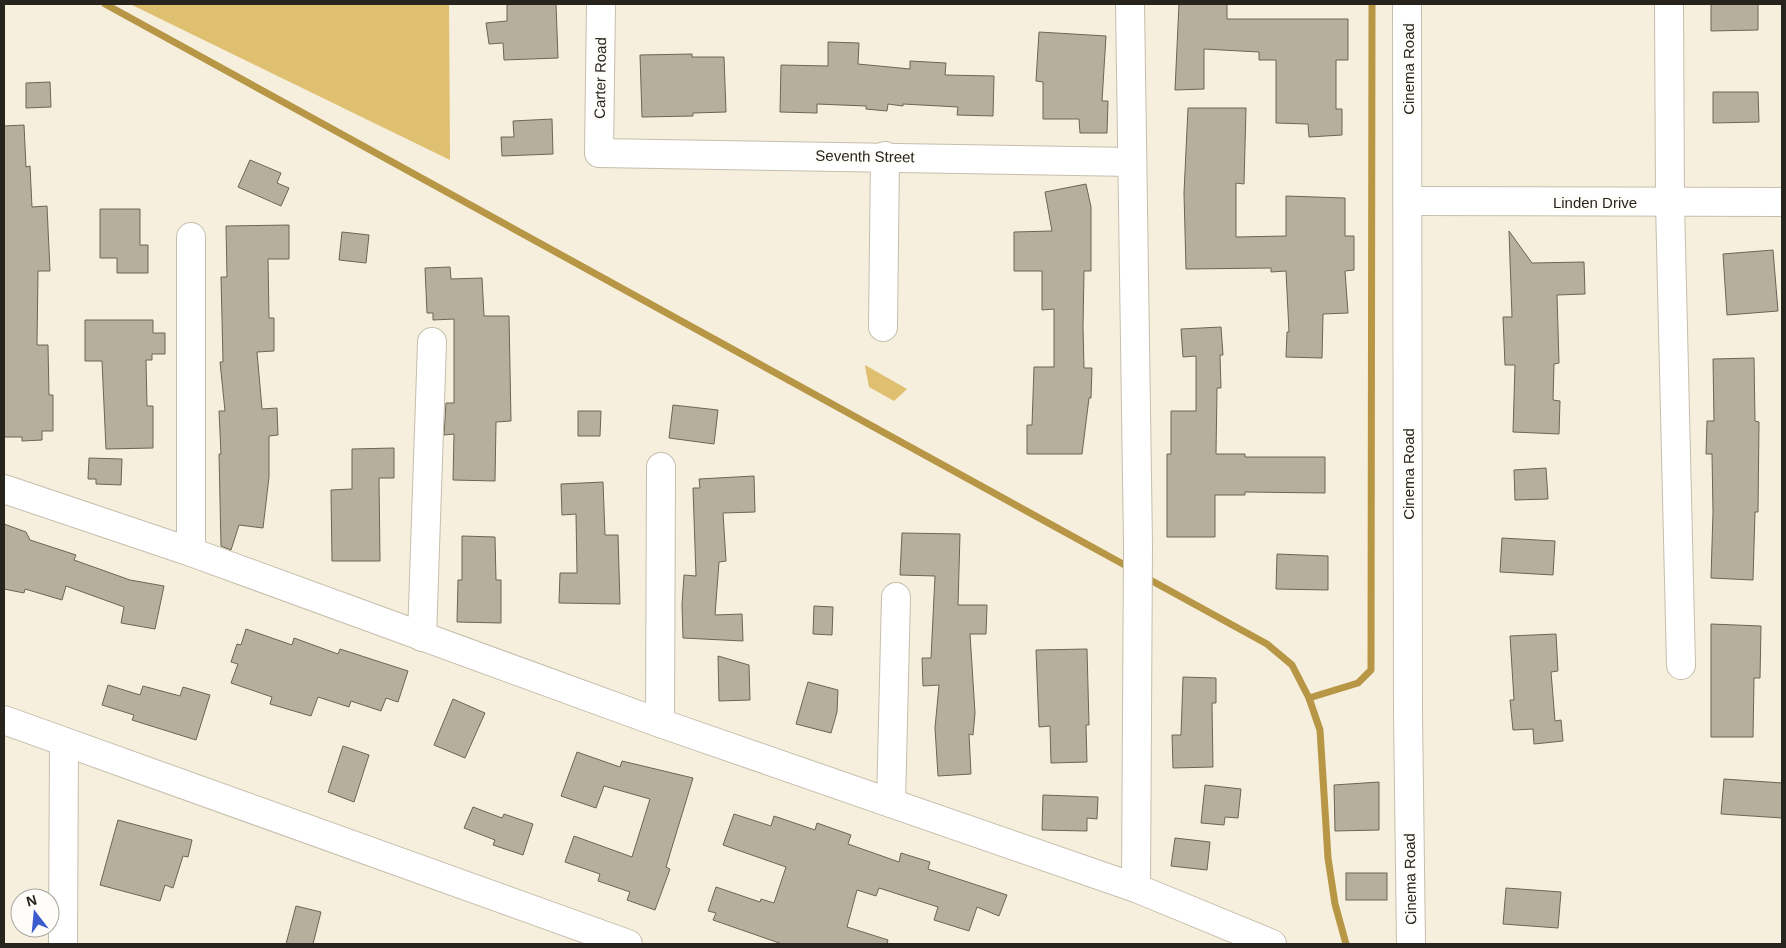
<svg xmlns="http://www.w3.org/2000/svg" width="1786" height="948" font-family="Helvetica,sans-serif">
  <rect width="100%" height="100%" fill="#f7efdd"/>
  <g fill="#dfbf70">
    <path d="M 130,4 L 449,4 L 450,160 Z"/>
    <path d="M 865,366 L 865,365 L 907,389 L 894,401 L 869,387 Z"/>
  </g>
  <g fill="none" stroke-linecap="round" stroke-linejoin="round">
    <g stroke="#b79745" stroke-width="7">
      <path d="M 105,4 L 1132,569"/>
      <path d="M 1143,576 L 1267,644 L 1292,665 L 1309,698 L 1320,730 L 1328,858 L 1335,904 L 1346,944"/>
      <path d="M 1309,698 L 1358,683 L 1371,670 L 1372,4"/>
    </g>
  </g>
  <g fill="#b6af9e" stroke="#6c6556">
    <path d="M 507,4 L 556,4 L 558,58 L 504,60 L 503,43 L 489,44 L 486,23 L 507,21 Z"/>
    <path d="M 1179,4 L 1227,4 L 1227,19 L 1348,19 L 1348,60 L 1336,60 L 1336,109 L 1342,109 L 1342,135 L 1309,137 L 1308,124 L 1276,123 L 1276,60 L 1259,60 L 1259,52 L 1204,49 L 1204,89 L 1175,90 Z"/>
    <path d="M 1711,4 L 1758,4 L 1758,30 L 1711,31 Z"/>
    <path d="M 1039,32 L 1106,36 L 1102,101 L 1108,101 L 1107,133 L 1080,133 L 1079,119 L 1043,119 L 1043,82 L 1036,81 Z"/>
    <path d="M 828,42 L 859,43 L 858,64 L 910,69 L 910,61 L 946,63 L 945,75 L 994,76 L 993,116 L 957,115 L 958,107 L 903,104 L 903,106 L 888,104 L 887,111 L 866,109 L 866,106 L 817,104 L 817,113 L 780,112 L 781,65 L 828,66 Z"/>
    <path d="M 692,54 L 692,57 L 724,57 L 726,112 L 693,113 L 693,116 L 642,117 L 640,55 Z"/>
    <path d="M 50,82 L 51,107 L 26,108 L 26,83 Z"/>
    <path d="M 1713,92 L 1758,92 L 1759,122 L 1713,123 Z"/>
    <path d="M 1188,108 L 1246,108 L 1244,184 L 1236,183 L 1236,237 L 1286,236 L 1286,196 L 1345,198 L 1345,236 L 1354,236 L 1354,270 L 1345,271 L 1348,313 L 1323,314 L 1322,358 L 1286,357 L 1287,332 L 1289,332 L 1286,271 L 1271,272 L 1271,268 L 1186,269 L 1184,193 Z"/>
    <path d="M 552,119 L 553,154 L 502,156 L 501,137 L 514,137 L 513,121 Z"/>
    <path d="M 24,125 L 26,167 L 30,166 L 32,207 L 47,206 L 50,271 L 38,271 L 37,345 L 48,345 L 49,395 L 53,395 L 53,431 L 42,431 L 42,440 L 22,441 L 22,437 L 4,437 L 4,126 Z"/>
    <path d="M 250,160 L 281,173 L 277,183 L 289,188 L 281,206 L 238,187 Z"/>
    <path d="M 1086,184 L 1091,207 L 1091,271 L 1084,271 L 1083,327 L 1084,368 L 1092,368 L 1091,398 L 1089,398 L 1082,454 L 1027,454 L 1027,425 L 1032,425 L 1034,367 L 1054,367 L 1054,309 L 1042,310 L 1042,271 L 1014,271 L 1014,232 L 1052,231 L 1045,192 Z"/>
    <path d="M 100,209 L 140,209 L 140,245 L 148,245 L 148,273 L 117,273 L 117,258 L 100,258 Z"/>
    <path d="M 289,225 L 289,259 L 268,259 L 269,318 L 274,318 L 274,351 L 257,352 L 262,409 L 277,408 L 278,435 L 269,436 L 269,477 L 263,528 L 239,525 L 231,550 L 221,546 L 219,454 L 221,454 L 219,411 L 225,411 L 220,362 L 223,362 L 221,277 L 227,277 L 226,226 Z"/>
    <path d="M 1509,231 L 1532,263 L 1584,262 L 1585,294 L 1557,295 L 1559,363 L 1554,364 L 1553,400 L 1560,401 L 1559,434 L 1513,432 L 1515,365 L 1505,365 L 1503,317 L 1512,317 Z"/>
    <path d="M 342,232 L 369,235 L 366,263 L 339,260 Z"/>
    <path d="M 1773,250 L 1778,311 L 1727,315 L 1723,254 Z"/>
    <path d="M 450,267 L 451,279 L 482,278 L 484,316 L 509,316 L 511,421 L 496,422 L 495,481 L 453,480 L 454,434 L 444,435 L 446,403 L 454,403 L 454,319 L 433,320 L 433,313 L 427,313 L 425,268 Z"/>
    <path d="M 85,320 L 153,320 L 153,333 L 165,333 L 165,354 L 152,354 L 152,360 L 146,360 L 147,406 L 153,406 L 153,448 L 106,449 L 102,361 L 85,361 Z"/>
    <path d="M 1221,327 L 1223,355 L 1220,355 L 1221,388 L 1217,388 L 1216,454 L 1245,454 L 1245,457 L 1325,457 L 1325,493 L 1245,492 L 1245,495 L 1215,495 L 1215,537 L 1167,537 L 1167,454 L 1171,454 L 1171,411 L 1196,411 L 1196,356 L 1183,357 L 1181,329 Z"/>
    <path d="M 1754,358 L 1755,421 L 1759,422 L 1758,512 L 1755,512 L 1753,580 L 1711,578 L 1713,512 L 1712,454 L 1706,454 L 1707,421 L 1714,421 L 1713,359 Z"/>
    <path d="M 673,405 L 718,410 L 714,444 L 669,438 Z"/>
    <path d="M 578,411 L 601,411 L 600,436 L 578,436 Z"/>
    <path d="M 394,448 L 394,478 L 379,478 L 380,561 L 332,561 L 331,490 L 352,489 L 352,449 Z"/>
    <path d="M 89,458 L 122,459 L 121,485 L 96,484 L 96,479 L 88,479 Z"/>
    <path d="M 1546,468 L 1548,499 L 1515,500 L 1514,470 Z"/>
    <path d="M 754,476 L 755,512 L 723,513 L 726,561 L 719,562 L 715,615 L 742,614 L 743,641 L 683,638 L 682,605 L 684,575 L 696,576 L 693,488 L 700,488 L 699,479 Z"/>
    <path d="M 603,482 L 605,535 L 618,535 L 620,604 L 559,603 L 560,573 L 577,573 L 576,514 L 562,515 L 561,484 Z"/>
    <path d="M 4,524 L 26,532 L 30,540 L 76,555 L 74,560 L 130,580 L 164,586 L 155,629 L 121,623 L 124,607 L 66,586 L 62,600 L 25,589 L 24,593 L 4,589 Z"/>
    <path d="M 902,533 L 960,534 L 958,605 L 987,605 L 986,634 L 970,634 L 975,713 L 973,735 L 969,734 L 971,774 L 938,776 L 935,728 L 939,685 L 923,686 L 922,658 L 931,658 L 935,576 L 900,575 Z"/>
    <path d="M 462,536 L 495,537 L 496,580 L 501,580 L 501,623 L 457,622 L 458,580 L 462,580 Z"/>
    <path d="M 1502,538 L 1555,541 L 1553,575 L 1500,572 Z"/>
    <path d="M 1277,554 L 1328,556 L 1328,590 L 1276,589 Z"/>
    <path d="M 814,606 L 833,607 L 832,635 L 813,634 Z"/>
    <path d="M 1711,624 L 1761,626 L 1760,678 L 1754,678 L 1753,737 L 1711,737 Z"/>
    <path d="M 246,629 L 292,645 L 294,638 L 338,654 L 340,649 L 408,671 L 398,702 L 386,698 L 381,711 L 351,701 L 349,707 L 318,697 L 311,716 L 270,704 L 272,697 L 231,683 L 238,664 L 231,662 L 237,644 L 241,645 Z"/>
    <path d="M 1556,634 L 1558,671 L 1551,672 L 1555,721 L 1561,720 L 1563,741 L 1534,744 L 1533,729 L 1513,730 L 1510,700 L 1514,700 L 1510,636 Z"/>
    <path d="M 1087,649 L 1089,725 L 1086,725 L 1087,762 L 1051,763 L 1050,726 L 1039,727 L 1036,650 Z"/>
    <path d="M 718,656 L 749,665 L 750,700 L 719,701 Z"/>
    <path d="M 1183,677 L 1216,678 L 1216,703 L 1212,703 L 1213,767 L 1173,768 L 1172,735 L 1181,735 Z"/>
    <path d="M 808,682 L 838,690 L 837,712 L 831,733 L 796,724 Z"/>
    <path d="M 108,685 L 140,695 L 143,686 L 180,696 L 183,687 L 210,695 L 196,740 L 132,720 L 134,715 L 102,705 Z"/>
    <path d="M 453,699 L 485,713 L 465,758 L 434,745 Z"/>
    <path d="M 343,746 L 369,755 L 354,802 L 328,792 Z"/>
    <path d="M 577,752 L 620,767 L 622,761 L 693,778 L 666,867 L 670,869 L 655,910 L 627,900 L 630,892 L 598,881 L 600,874 L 565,862 L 574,836 L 632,857 L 650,799 L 604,786 L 596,808 L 561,796 Z"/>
    <path d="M 1724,779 L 1782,783 L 1782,818 L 1721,814 Z"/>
    <path d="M 1379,782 L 1379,830 L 1335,831 L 1334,785 Z"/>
    <path d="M 1205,785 L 1241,789 L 1238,818 L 1225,817 L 1224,825 L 1201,823 Z"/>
    <path d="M 1043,795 L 1098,797 L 1097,819 L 1087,818 L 1087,831 L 1042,830 Z"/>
    <path d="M 473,807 L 502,818 L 504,814 L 533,824 L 523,855 L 493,845 L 495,840 L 464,828 Z"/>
    <path d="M 734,814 L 771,826 L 774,816 L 815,830 L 817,823 L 851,835 L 848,844 L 899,862 L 901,853 L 930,862 L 928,869 L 1007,895 L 999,916 L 977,907 L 969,931 L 934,920 L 938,907 L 879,888 L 876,896 L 857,890 L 847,927 L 888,940 L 887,944 L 782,944 L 713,920 L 716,913 L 708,911 L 716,887 L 760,902 L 761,899 L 774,903 L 786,867 L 723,845 Z"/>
    <path d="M 118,820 L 192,840 L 188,857 L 183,856 L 173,888 L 165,885 L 160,901 L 100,885 Z"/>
    <path d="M 1175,838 L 1210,842 L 1207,870 L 1171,866 Z"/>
    <rect x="1346" y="873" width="41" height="27"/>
    <path d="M 1506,888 L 1561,892 L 1558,928 L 1503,924 Z"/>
    <path d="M 296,906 L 321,912 L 313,944 L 286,944 Z"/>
  </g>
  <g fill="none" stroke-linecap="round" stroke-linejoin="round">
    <defs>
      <g id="street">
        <path d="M 601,4 L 599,153 L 1132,162"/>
        <path d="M 1130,4 L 1138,545 L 1136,888"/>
        <path d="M 1407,4 L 1408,713 L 1411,944"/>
        <path d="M 1669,4 L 1670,203 L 1681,665"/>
        <path d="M 1408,201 L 1782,202"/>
        <path d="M 883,327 L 885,156"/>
        <path d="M 4,489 L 191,552 L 660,723 L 1136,888 L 1272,944"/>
        <path d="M 191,552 L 191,237"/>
        <path d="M 422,637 L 432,342"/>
        <path d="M 660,723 L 661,467"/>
        <path d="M 891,803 L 896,597"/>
        <path d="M 63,944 L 64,742"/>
      </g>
      <path id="secondary" d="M 4,720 L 628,944"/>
    </defs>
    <use href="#street" stroke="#c6bead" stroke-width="30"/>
    <use href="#secondary" stroke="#c6bead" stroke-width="30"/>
    <use href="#street" stroke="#fff" stroke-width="28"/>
    <use href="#secondary" stroke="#fff" stroke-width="28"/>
  </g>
  <g text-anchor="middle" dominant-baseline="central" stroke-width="4.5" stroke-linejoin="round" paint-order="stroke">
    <g font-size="15" fill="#26241d" stroke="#fefdf9">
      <text transform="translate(1408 69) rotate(-90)">Cinema Road</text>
      <text transform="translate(600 78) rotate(-89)">Carter Road</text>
      <text transform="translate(865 156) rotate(1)">Seventh Street</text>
      <text x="1595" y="202">Linden Drive</text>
      <text transform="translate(1408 474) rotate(-90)">Cinema Road</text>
      <text transform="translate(1410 879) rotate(-91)">Cinema Road</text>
    </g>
  </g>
  <rect width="1786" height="948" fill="none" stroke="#26241d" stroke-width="10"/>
  <g transform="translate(35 913) rotate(344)"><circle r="24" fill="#fefdf9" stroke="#a8a6a1"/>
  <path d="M0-4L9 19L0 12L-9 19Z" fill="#3c5cce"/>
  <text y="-8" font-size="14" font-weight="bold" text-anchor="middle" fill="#26241d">N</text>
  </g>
</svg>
